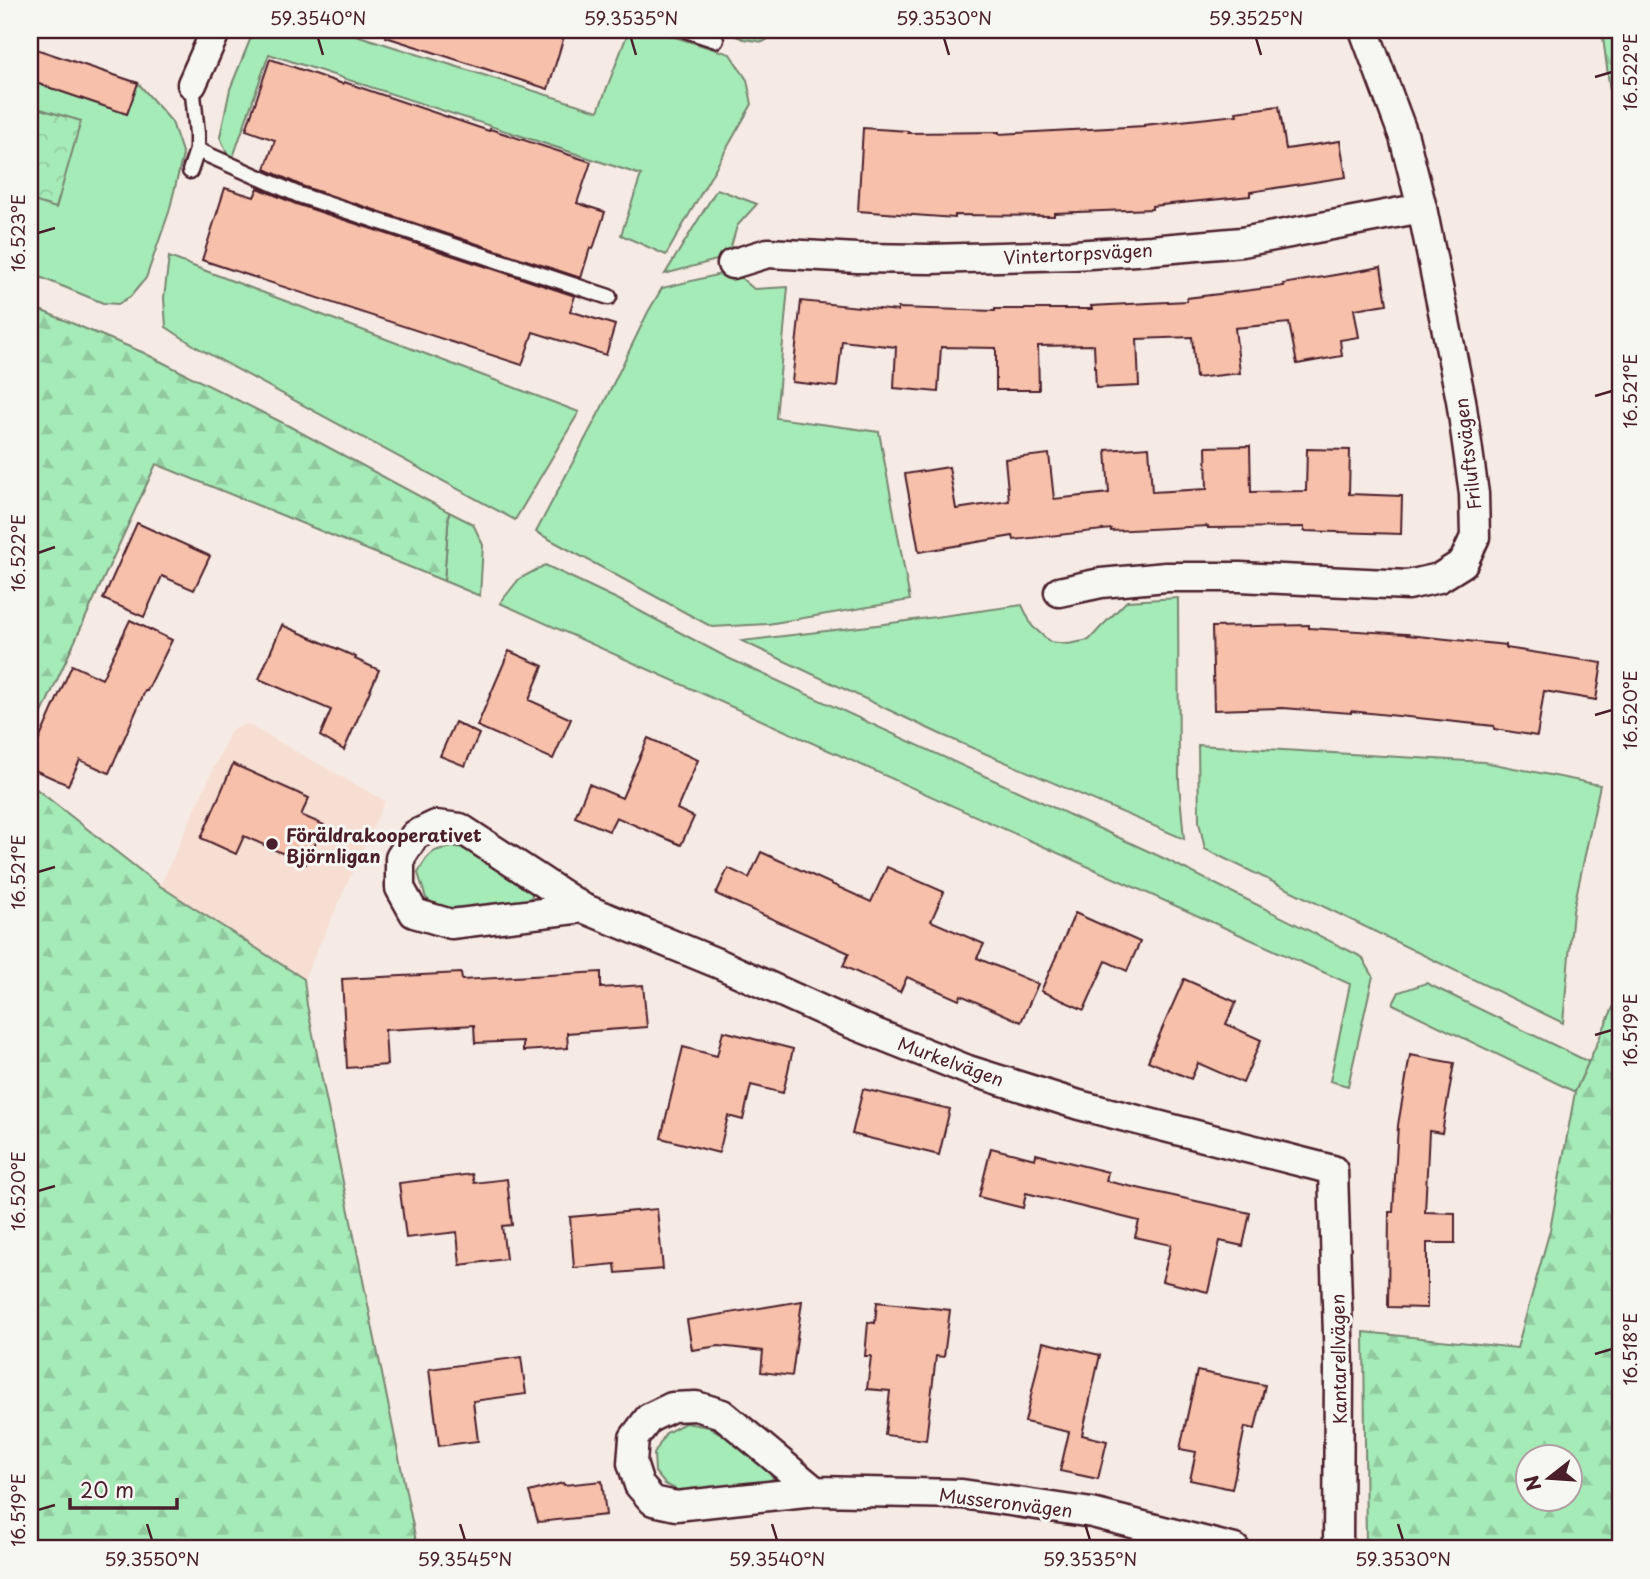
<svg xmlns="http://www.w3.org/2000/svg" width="1650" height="1579" font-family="'Playpen Sans',sans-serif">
  <defs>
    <pattern id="forest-firs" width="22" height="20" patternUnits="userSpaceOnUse" patternTransform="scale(1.75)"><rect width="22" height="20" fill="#a5ebb7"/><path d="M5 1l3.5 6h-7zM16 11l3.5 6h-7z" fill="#90c99e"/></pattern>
    <pattern id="park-crowns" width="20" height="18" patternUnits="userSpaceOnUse" patternTransform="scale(1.75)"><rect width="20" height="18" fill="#a5ebb7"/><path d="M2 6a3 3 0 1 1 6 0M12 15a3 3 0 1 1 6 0" fill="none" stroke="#90c99e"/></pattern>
  </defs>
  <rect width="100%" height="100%" fill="#f6ebe4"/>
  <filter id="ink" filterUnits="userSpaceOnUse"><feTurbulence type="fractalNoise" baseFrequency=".0143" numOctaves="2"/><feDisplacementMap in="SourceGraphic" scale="14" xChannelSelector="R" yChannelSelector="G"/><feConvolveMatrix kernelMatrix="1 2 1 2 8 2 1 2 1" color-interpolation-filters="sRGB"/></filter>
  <g filter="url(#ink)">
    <path fill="#f6ded3" d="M 247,724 L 385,801 L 304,979 L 160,886 L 231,730 Z"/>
    <g fill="#a5ebb7" stroke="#788571" stroke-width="2">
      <path d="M 254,30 L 340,30 L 598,111 L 629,30 L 652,30 L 730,54 L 747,80 L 752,104 L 666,255 L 621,235 L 641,175 L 269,54 L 231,163 L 220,137 L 230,89 Z"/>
      <path d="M 728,30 L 783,30 L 763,42 L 744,39 L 727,33 Z"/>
      <path d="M 30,81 L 127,114 L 138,83 L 172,122 L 183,155 L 169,212 L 146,278 L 131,296 L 118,304 L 103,303 L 30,273 Z"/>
      <path d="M 717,189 L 757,204 L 737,226 L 728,257 L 665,274 Z"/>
      <path d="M 169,257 L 579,412 L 515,520 L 198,348 L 166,327 L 164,298 Z"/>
      <path d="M 733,271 L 754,289 L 788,287 L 776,418 L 879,432 L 910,600 L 768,624 L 712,627 L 536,532 L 601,409 L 648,312 L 662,288 Z"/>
      <path d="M 449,512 L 473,524 L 483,545 L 480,596 L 444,581 Z"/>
      <path d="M 545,565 L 619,600 L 728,658 L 1161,857 L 1362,957 L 1373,976 L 1348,1086 L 1330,1081 L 1350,984 L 500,603 L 519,579 Z"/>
      <path d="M 1178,598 L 1179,783 L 1184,839 L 940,734 L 742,641 L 877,625 L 1022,605 L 1032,626 L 1050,642 L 1068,644 L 1089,640 L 1101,627 L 1127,601 Z"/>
      <path d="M 1198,745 L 1484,762 L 1600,785 L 1573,911 L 1563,1023 L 1205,849 L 1199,822 Z"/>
      <path d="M 460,847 L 523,883 L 532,892 L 531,903 L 444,912 L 426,898 L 418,873 C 429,850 435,848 460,847 Z"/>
      <path d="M 1426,983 L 1589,1062 L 1575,1092 L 1393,1004 L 1399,992 Z"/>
      <path d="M 685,1423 L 709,1427 L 749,1449 L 777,1476 L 767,1482 L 681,1492 L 665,1484 L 655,1472 L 654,1454 L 666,1433 Z"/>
    </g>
    <g fill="url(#forest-firs)" stroke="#788571" stroke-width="2" fill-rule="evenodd">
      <path d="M 1602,30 L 1620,30 L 1620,185 L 1611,98 Z"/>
      <path d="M 30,306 L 142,352 L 285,424 L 449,512 L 444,581 L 156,464 L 30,739 Z"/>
      <path d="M 30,784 L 160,886 L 304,979 L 307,1005 L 415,1536 L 417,1549 L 30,1549 Z"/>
      <path d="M 1620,992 L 1620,1549 L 1366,1549 L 1364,1332 L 1517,1348 L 1550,1230 L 1575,1092 ZM 1570,1456 L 1570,1498 L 1528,1498 L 1528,1456 Z"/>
    </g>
    <path fill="url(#park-crowns)" stroke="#788571" stroke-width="2" d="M 30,106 L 81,121 L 56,208 L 30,200 Z"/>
    <g fill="#f7c0aa" stroke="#4a1f2b" stroke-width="2">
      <path d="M 387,30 L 566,30 L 548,89 L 386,37 Z"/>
      <path d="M 30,47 L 138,83 L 127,114 L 30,81 Z"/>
      <path d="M 270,59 L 343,84 L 344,82 L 489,131 L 490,129 L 591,162 L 577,203 L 605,212 L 593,249 L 590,248 L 581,278 L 302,186 L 265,169 L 275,140 L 246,130 Z"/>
      <path d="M 1279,106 L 1286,149 L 1340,141 L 1346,177 L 1250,192 L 1250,196 L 1152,206 L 1152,209 L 1054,213 L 1054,216 L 955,215 L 955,218 L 858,211 L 863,128 L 908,131 L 908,133 L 999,132 L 999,134 L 1144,126 L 1144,125 L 1237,115 L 1236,112 Z"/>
      <path d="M 225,188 L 254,197 L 258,188 L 296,204 L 575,296 L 570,311 L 615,325 L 606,355 L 533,332 L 522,365 L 202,260 Z"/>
      <path d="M 1381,267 L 1387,304 L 1354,309 L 1359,337 L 1340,340 L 1342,356 L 1297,364 L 1289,323 L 1235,328 L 1240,373 L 1196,378 L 1192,337 L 1137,339 L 1139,386 L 1096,388 L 1094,345 L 1038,346 L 1039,390 L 996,390 L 996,348 L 941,347 L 938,392 L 894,388 L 896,347 L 842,341 L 837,387 L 792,382 L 801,301 L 898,311 L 898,308 L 995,311 L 995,309 L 1092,309 L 1091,306 L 1187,301 L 1187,298 L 1284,286 L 1283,284 Z"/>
      <path d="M 1250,446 L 1251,492 L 1306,491 L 1307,449 L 1350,450 L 1349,494 L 1402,496 L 1401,534 L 1304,531 L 1304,527 L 1208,528 L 1208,526 L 1111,531 L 1111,529 L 1014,540 L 1013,536 L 919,552 L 905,474 L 949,467 L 956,509 L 1009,501 L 1005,459 L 1049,454 L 1054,499 L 1109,493 L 1106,450 L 1149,447 L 1152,492 L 1207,489 L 1206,447 Z"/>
      <path d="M 137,523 L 210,556 L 194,590 L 162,576 L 144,617 L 103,599 Z"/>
      <path d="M 130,620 L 172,640 L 147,691 L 145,691 L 109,773 L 80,760 L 68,785 L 30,768 L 30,760 L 72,665 L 102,679 Z"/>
      <path d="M 282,625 L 356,657 L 355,659 L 379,670 L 344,750 L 320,736 L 331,710 L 259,679 Z"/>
      <path d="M 1309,625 L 1309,628 L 1408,634 L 1407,635 L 1506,645 L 1506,648 L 1602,663 L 1596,700 L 1544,691 L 1537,736 L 1494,729 L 1494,726 L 1351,711 L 1351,713 L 1282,708 L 1214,710 L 1212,627 Z"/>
      <path d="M 509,651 L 543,666 L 529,700 L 571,719 L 553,759 L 477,726 Z"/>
      <path d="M 455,722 L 479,734 L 465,766 L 440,756 Z"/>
      <path d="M 648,738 L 698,760 L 677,809 L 694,817 L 681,845 L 616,817 L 609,831 L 575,817 L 589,784 L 622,798 Z"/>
      <path d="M 233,764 L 309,798 L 301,815 L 324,825 L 306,864 L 244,836 L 236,854 L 201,838 Z"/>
      <path d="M 761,852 L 871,902 L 887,867 L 944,892 L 931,921 L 984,944 L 977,958 L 1038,984 L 1021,1022 L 961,995 L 959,1000 L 907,977 L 900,992 L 843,966 L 849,953 L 716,894 L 728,868 L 749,878 Z"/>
      <path d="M 1075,913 L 1140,942 L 1127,971 L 1106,961 L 1084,1010 L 1041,991 Z"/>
      <path d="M 601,972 L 601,988 L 643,985 L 647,1027 L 567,1033 L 568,1048 L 523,1051 L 523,1041 L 475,1043 L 474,1025 L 385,1030 L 387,1065 L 347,1068 L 342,979 L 461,973 L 462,980 Z"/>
      <path d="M 1184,979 L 1236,1002 L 1226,1024 L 1261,1040 L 1243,1083 L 1198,1063 L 1191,1079 L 1148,1061 Z"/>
      <path d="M 723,1031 L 793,1049 L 783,1093 L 751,1085 L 743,1120 L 728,1116 L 719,1153 L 661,1138 L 683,1047 L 717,1056 Z"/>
      <path d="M 1410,1055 L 1454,1063 L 1442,1133 L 1429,1131 L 1425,1212 L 1455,1213 L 1455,1243 L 1427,1243 L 1427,1308 L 1388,1307 L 1389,1212 L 1393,1212 L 1398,1125 Z"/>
      <path d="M 863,1089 L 950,1109 L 939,1155 L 852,1134 Z"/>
      <path d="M 991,1148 L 1035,1159 L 1036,1154 L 1108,1172 L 1106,1181 L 1250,1213 L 1243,1246 L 1220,1241 L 1208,1292 L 1162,1281 L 1171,1245 L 1135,1237 L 1139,1221 L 1026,1193 L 1023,1208 L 979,1197 Z"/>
      <path d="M 472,1174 L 474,1183 L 507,1179 L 512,1225 L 502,1226 L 506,1259 L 460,1265 L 457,1232 L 406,1238 L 399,1183 Z"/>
      <path d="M 657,1209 L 663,1269 L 616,1273 L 615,1264 L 574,1268 L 570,1217 Z"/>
      <path d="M 802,1301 L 792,1376 L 761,1372 L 763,1351 L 719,1346 L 692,1350 L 687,1320 Z"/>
      <path d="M 877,1302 L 950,1310 L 944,1357 L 936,1356 L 926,1440 L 885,1435 L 890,1391 L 867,1389 L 871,1356 L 865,1356 L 868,1322 L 875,1323 Z"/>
      <path d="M 1043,1342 L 1100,1355 L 1082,1435 L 1107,1441 L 1098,1479 L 1060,1471 L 1069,1432 L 1025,1422 Z"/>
      <path d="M 521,1357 L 526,1394 L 473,1401 L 478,1441 L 439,1446 L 429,1369 Z"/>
      <path d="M 1197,1371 L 1265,1385 L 1255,1429 L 1245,1427 L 1232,1489 L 1190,1480 L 1196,1452 L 1180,1449 Z"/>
      <path d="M 602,1481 L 606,1515 L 538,1522 L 529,1492 L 563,1483 L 564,1485 Z"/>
    </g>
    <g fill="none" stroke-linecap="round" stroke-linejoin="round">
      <defs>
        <g id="lane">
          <path d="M 686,30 L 716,40"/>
          <path d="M 197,150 L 299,195 L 609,297"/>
          <path d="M 190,171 L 197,150 L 197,134 L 192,84"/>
        </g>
        <g id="street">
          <path d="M 192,84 L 216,30"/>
          <path d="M 732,264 L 768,253 L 857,258 L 930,259 L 1074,255 L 1151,250 L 1242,242 L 1422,208"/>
          <path d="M 1059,592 L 1101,583 L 1166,577 L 1240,577 L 1408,585 L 1439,578 L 1463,563 L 1475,537 L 1474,494 L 1461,400 L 1422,208 L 1404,137 L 1364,30"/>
          <path d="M 583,908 L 460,828 L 436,825 L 415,835 L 400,858 L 400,888 L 414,913 L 451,924 L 583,908 L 722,965 L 850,1023 L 968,1070 L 1079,1105 L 1333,1170 L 1339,1368 L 1338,1549"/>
          <path d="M 815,1491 L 722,1414 L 696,1406 L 672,1407 L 649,1418 L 634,1438 L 632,1463 L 639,1485 L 653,1501 L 676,1506 L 815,1491 L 962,1494 L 1092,1513 L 1235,1549"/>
        </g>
      </defs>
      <use href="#lane" stroke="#4a1f2b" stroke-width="19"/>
      <use href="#street" stroke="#4a1f2b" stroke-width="33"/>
      <use href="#lane" stroke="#f6f6f2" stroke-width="14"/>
      <use href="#street" stroke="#f6f6f2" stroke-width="28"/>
    </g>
  </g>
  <path fill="none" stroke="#4a1f2b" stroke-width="2.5" d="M 318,38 L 323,55M 631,38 L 636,55M 944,38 L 949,55M 1256,38 L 1261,55M 1595,77 L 1612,72M 38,233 L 55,228M 1595,396 L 1612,391M 38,553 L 55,547M 1595,715 L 1612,710M 38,872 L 55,867M 1595,1035 L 1612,1030M 38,1191 L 55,1186M 1595,1354 L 1612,1349M 38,1510 L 55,1505M 147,1524 L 152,1540M 460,1524 L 465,1540M 772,1524 L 777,1540M 1085,1524 L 1090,1540M 1398,1524 L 1403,1540"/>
  <circle fill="#4a1f2b" stroke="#f6f6f2" stroke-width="2.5" cx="272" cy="844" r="7"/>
  <g text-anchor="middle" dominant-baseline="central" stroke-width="6" stroke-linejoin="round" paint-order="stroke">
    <g font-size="18" fill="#4a1f2b" stroke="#f6f6f2">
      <text transform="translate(1078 253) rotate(-3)">Vintertorpsvägen</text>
      <text transform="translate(1467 454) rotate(-97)">Friluftsvägen</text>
      <text transform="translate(951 1061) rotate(20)">Murkelvägen</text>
      <text transform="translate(1338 1359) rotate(-91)">Kantarellvägen</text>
      <text transform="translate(1006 1502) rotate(7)">Musseronvägen</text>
    </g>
    <g font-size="18" font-weight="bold" fill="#4a1f2b" stroke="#f6f6f2" text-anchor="start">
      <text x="286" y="834">Föräldrakooperativet<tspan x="286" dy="21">Björnligan</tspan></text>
    </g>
  </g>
  <rect width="1650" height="1579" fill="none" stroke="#f6f6f2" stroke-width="77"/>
  <g transform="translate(1549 1478) rotate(253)"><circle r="33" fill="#f6f6f2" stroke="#b1a0a2" stroke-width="2"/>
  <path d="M0-5L12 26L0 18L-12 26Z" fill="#4a1f2b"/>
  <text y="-10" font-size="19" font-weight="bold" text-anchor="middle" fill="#4a1f2b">N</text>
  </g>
  <path d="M70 1498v10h107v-10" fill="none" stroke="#4a1f2b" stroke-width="3.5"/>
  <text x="80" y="1498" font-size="21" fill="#4a1f2b" stroke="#f6f6f2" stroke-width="5" paint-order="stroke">20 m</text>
  <rect x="38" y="38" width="1574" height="1502" fill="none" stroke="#4a1f2b" stroke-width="2.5"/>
  <g font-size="18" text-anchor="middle" fill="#4a1f2b">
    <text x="318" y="25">59.3540°N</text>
    <text x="631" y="25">59.3535°N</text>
    <text x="944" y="25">59.3530°N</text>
    <text x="1256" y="25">59.3525°N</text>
    <text transform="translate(1631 72) rotate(-90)" y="6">16.522°E</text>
    <text transform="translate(19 233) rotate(-90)" y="6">16.523°E</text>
    <text transform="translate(1631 391) rotate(-90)" y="6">16.521°E</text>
    <text transform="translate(19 553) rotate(-90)" y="6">16.522°E</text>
    <text transform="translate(1631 710) rotate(-90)" y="6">16.520°E</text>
    <text transform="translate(19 872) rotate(-90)" y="6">16.521°E</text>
    <text transform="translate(1631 1030) rotate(-90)" y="6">16.519°E</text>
    <text transform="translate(19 1191) rotate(-90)" y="6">16.520°E</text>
    <text transform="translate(1631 1349) rotate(-90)" y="6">16.518°E</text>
    <text transform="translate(19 1510) rotate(-90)" y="6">16.519°E</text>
    <text x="152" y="1566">59.3550°N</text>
    <text x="465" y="1566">59.3545°N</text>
    <text x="777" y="1566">59.3540°N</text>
    <text x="1090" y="1566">59.3535°N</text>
    <text x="1403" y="1566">59.3530°N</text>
  </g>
</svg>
